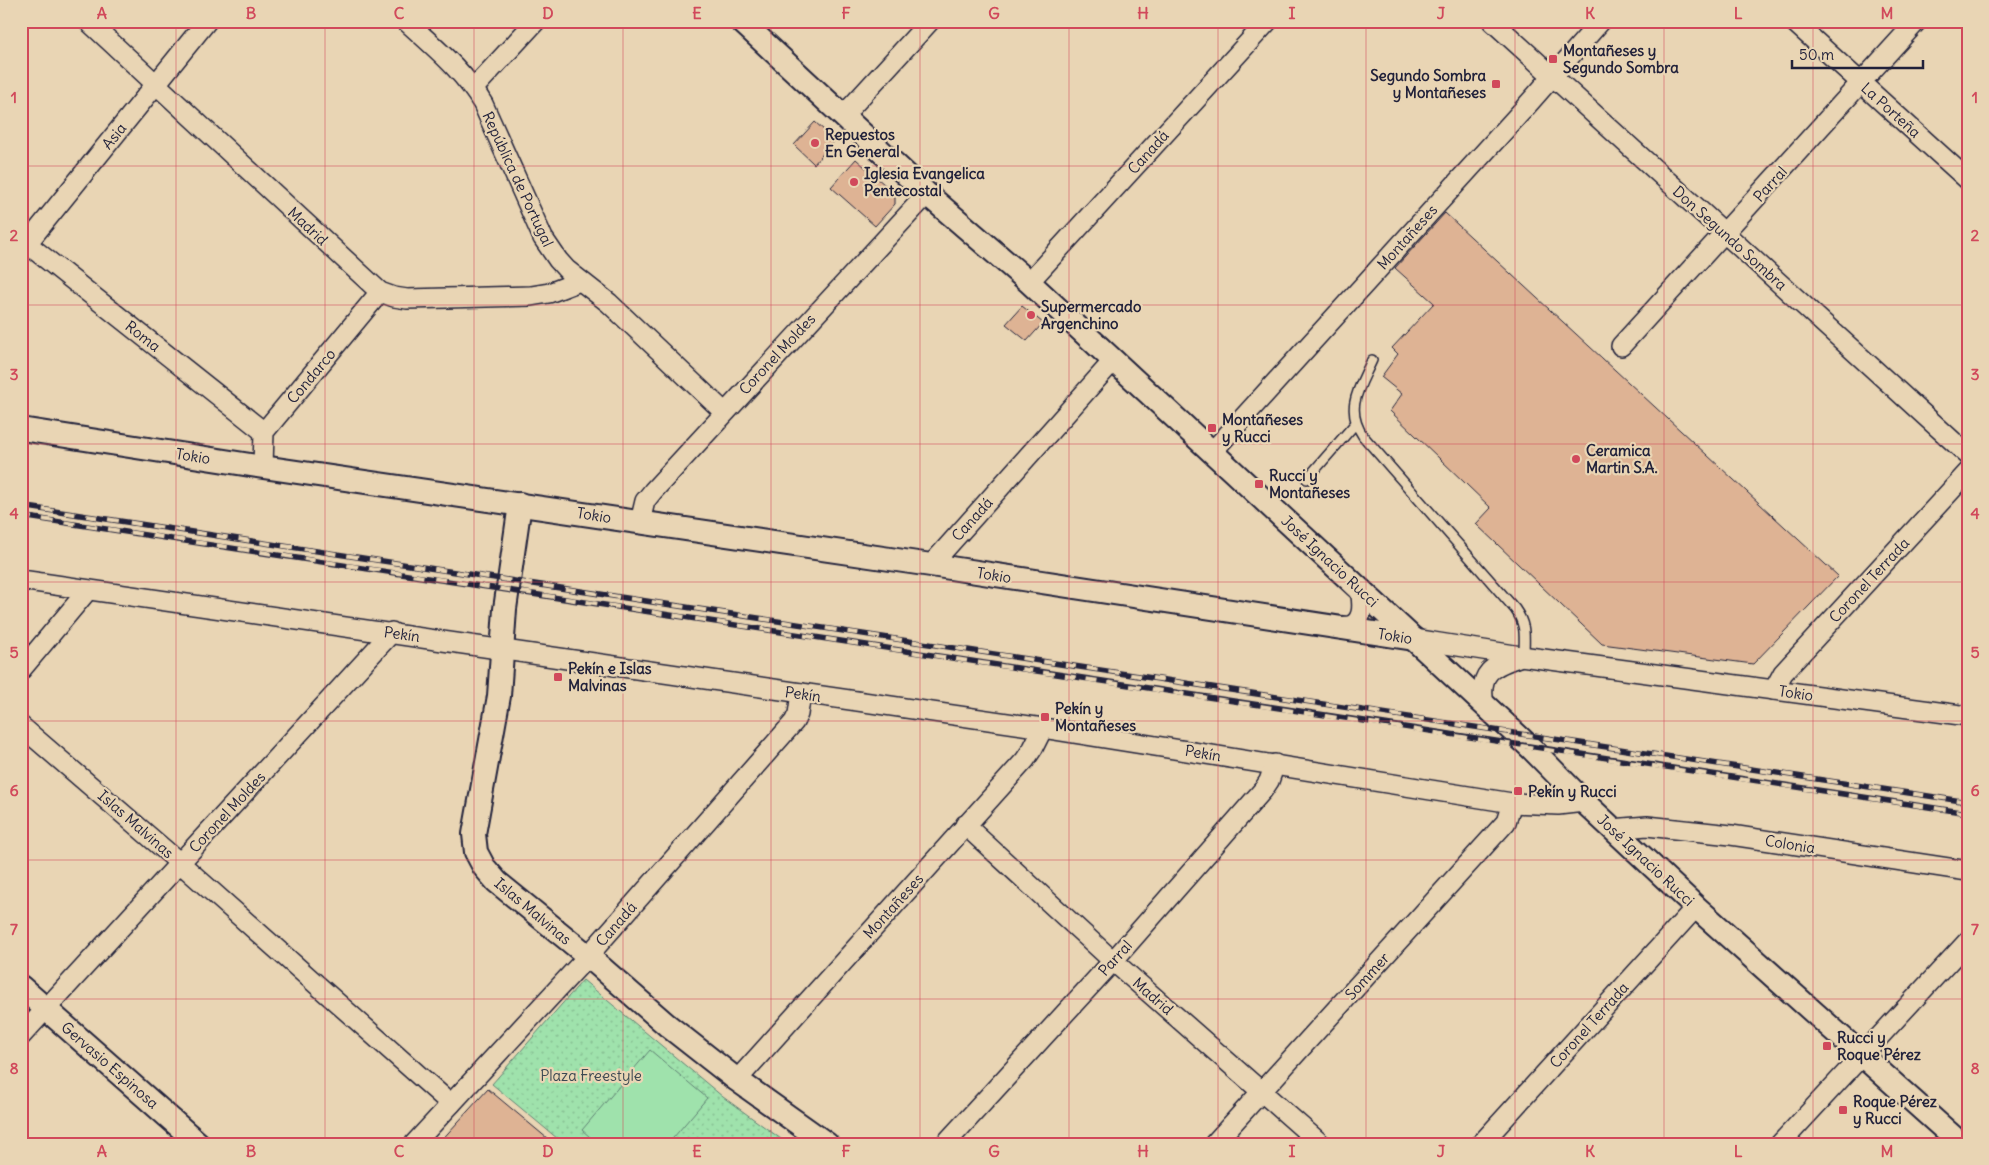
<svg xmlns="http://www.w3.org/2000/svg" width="1989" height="1165" font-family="Delius,sans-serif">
  <defs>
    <pattern id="park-dots" width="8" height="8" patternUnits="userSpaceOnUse" patternTransform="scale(1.25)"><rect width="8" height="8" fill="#9fe2ac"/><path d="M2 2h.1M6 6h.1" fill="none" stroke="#89c295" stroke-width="1.8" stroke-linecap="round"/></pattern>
  </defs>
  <rect width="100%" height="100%" fill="#e9d5b4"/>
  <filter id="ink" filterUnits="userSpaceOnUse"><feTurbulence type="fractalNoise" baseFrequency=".02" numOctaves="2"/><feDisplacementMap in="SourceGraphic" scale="10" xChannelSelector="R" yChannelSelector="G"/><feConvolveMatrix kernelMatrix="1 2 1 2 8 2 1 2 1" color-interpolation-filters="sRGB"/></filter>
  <g filter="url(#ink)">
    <path fill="url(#park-dots)" stroke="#608274" d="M 583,980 L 723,1097 L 788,1144 L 564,1144 L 492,1084 Z"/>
    <path fill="#9fe2ac" stroke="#608274" d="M 650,1050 L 707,1098 L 668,1144 L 598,1144 L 582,1130 Z"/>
    <g fill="#deb394" stroke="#22223b">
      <path d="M 815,122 L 835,140 L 814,164 L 794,145 Z"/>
      <path d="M 856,159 L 895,194 L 895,204 L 875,226 L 831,187 Z"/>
      <path d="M 1445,213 L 1838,576 L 1753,664 L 1602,644 L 1476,524 L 1491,508 L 1390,411 L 1402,394 L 1381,377 L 1398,354 L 1392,348 L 1434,303 L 1395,268 Z"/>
      <path d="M 1022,306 L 1043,323 L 1027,341 L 1006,324 Z"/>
      <path d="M 488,1089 L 554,1144 L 438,1144 Z"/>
    </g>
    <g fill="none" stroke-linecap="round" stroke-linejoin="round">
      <defs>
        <g id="service">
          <path d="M 1372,360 C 1360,387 1344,408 1363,436 L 1515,609 C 1527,626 1524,636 1524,656"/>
          <path d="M 1307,479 L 1355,424"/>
        </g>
        <g id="minor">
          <path d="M 88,21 L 380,292 L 394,297 L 407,299 L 531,296 L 549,293 L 580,281"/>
          <path d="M 406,21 C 434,47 464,71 483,104 L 543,238 L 558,260 L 567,270 L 609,303 L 724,412"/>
          <path d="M 1492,21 L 1968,455"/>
          <path d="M 1793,21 L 1968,180"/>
          <path d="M 474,88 L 536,21"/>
          <path d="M 843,116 L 930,21"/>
          <path d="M 21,239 L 264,432"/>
          <path d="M 21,251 L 207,21"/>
          <path d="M 1029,282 L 1268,21"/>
          <path d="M 1621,346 L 1917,21"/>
          <path d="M 1212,452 L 1522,111 L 1601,21"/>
          <path d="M 263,467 L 264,432 L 380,292"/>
          <path d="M 640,522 L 645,501 L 653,491 L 927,194"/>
          <path d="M 931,565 L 1113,361"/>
          <path d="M 21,580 L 1043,728 L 1512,803 L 1558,805 L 1584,802"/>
          <path d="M 1335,627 C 1339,626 1348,627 1352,625 C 1365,618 1362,601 1360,589"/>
          <path d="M 1414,639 L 1521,656 L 1968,716"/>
          <path d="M 21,670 L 88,590"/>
          <path d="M 1774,690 L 1783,673 L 1968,472"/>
          <path d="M 1484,705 C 1478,672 1492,666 1521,656"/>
          <path d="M 21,726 L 180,863 L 451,1104"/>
          <path d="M 965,825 L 1113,961 L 1321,1144"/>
          <path d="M 1612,829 L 1647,826 L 1731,835 L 1968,871"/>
          <path d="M 21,1036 L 392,632"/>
          <path d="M 737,1080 L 1025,760 L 1033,748 L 1043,728"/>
          <path d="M 414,1144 L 588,956 L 794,722 L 798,714 L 801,693"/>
          <path d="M 945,1144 L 1113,961 L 1263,790 L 1269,781 L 1275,764"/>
          <path d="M 1214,1144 L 1506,822 L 1512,803"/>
          <path d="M 1481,1144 L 1696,907"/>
          <path d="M 1780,1144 L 1968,941"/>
        </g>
        <g id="tertiary">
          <path d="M 741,21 L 927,194 L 1029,282 L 1532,749 L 1584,802 L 1696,907 L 1961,1144"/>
          <path d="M 21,429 L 263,467 L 931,565 L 1414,639"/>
          <path d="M 520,504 L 505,609 L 499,696 L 474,834 L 476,852 L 484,867 L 497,882 L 588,956 L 667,1025 L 737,1080 L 827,1144"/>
          <path d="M 21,987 L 199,1144"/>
        </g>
      </defs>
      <use href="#service" stroke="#22223b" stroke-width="12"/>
      <use href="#minor" stroke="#22223b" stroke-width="22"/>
      <use href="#tertiary" stroke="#22223b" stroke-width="26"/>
      <use href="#service" stroke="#e9d5b4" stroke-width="9"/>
      <use href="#minor" stroke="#e9d5b4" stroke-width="19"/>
      <use href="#tertiary" stroke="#e9d5b4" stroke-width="22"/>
      <defs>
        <g id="rail">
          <path d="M 21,506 L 1968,802"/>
          <path d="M 21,516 C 670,613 1318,717 1968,813"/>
        </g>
      </defs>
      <use href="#rail" stroke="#22223b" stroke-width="5.5"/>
      <use href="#rail" stroke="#e9d5b4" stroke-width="4" stroke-dasharray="11" stroke-linecap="butt"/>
    </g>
  </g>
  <path fill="none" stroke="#d1495b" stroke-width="1" stroke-opacity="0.55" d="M 176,21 L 176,1144M 325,21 L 325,1144M 474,21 L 474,1144M 623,21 L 623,1144M 771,21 L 771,1144M 920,21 L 920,1144M 1069,21 L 1069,1144M 1218,21 L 1218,1144M 1366,21 L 1366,1144M 1515,21 L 1515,1144M 1664,21 L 1664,1144M 1813,21 L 1813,1144M 21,166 L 1968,166M 21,305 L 1968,305M 21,444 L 1968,444M 21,582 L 1968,582M 21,721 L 1968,721M 21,860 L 1968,860M 21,999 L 1968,999"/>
  <g fill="#d1495b" stroke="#e9d5b4" stroke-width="2">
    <rect x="1548" y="54" width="10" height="10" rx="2.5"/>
    <rect x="1491" y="79" width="10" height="10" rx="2.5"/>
    <circle cx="815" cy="143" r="5"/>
    <circle cx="854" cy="182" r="5"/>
    <circle cx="1031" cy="315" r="5"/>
    <rect x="1207" y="423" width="10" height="10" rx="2.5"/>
    <circle cx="1576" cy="459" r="5"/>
    <rect x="1254" y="479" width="10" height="10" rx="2.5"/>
    <rect x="553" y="672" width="10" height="10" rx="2.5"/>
    <rect x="1040" y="712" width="10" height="10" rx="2.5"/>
    <rect x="1513" y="786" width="10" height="10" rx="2.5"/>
    <rect x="1822" y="1041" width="10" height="10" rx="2.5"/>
    <rect x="1838" y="1105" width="10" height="10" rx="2.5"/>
  </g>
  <g text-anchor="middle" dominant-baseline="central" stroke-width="4.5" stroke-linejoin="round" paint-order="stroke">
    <g font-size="15" font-weight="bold" fill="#22223b" stroke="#e9d5b4" text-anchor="start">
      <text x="1563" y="50">Montañeses y<tspan x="1563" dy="17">Segundo Sombra</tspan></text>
      <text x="1486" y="75" text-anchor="end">Segundo Sombra<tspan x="1486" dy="17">y Montañeses</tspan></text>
      <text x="825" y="134">Repuestos<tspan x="825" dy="17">En General</tspan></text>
      <text x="864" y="173">Iglesia Evangelica<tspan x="864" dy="17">Pentecostal</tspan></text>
      <text x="1041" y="306">Supermercado<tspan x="1041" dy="17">Argenchino</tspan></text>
      <text x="1222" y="419">Montañeses<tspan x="1222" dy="17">y Rucci</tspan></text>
      <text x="1586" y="450">Ceramica<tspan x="1586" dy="17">Martin S.A.</tspan></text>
      <text x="1269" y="475">Rucci y<tspan x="1269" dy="17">Montañeses</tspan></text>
      <text x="568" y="668">Pekín e Islas<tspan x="568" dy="17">Malvinas</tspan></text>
      <text x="1055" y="708">Pekín y<tspan x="1055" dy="17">Montañeses</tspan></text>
      <text x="1528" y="791">Pekín y Rucci</text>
      <text x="1837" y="1037">Rucci y<tspan x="1837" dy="17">Roque Pérez</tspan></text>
      <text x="1853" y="1101">Roque Pérez<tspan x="1853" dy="17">y Rucci</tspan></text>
    </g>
    <g font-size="15" fill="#22223b" stroke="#e9d5b4">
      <text transform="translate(1891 110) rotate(42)">La Porteña</text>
      <text transform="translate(114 136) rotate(-51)">Asia</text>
      <text transform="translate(1148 152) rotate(-48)">Canadá</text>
      <text transform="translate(518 179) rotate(65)">República de Portugal</text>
      <text transform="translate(1770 184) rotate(-48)">Parral</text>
      <text transform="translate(308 226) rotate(43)">Madrid</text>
      <text transform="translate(1407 237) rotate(-48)">Montañeses</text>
      <text transform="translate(1730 238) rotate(42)">Don Segundo Sombra</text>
      <text transform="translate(143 336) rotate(38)">Roma</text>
      <text transform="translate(777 354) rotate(-47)">Coronel Moldes</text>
      <text transform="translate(311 376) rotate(-50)">Condarco</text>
      <text transform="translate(193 456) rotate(9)">Tokio</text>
      <text transform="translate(594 515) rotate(9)">Tokio</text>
      <text transform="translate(972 519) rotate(-48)">Canadá</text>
      <text transform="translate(1330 561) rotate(43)">José Ignacio Rucci</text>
      <text transform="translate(994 575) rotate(9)">Tokio</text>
      <text transform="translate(1869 580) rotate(-47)">Coronel Terrada</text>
      <text transform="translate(402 634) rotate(8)">Pekín</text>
      <text transform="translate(1395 636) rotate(9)">Tokio</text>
      <text transform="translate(1796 693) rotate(8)">Tokio</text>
      <text transform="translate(803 694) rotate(8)">Pekín</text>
      <text transform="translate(1203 753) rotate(9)">Pekín</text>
      <text transform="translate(227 812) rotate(-47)">Coronel Moldes</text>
      <text transform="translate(136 824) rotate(41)">Islas Malvinas</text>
      <text transform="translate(1790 844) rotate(9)">Colonia</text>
      <text transform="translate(1646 860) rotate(43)">José Ignacio Rucci</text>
      <text transform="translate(893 906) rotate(-48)">Montañeses</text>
      <text transform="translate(533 911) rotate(40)">Islas Malvinas</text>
      <text transform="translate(616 924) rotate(-49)">Canadá</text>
      <text transform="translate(1115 958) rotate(-48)">Parral</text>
      <text transform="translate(1367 976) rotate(-48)">Sommer</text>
      <text transform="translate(1153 996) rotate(41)">Madrid</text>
      <text transform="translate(1589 1025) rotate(-48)">Coronel Terrada</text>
      <text transform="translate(110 1065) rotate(41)">Gervasio Espinosa</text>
    </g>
    <g font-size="15" fill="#3b4852" stroke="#e9d5b4">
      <text x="591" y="1075">Plaza Freestyle</text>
    </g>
  </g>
  <rect width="1989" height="1165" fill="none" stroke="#e9d5b4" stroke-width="55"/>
  <path d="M1792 60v8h131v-8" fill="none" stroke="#22223b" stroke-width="2.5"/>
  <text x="1799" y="60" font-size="15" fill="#22223b" stroke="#e9d5b4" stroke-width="4" paint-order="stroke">50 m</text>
  <rect x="28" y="28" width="1934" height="1110" fill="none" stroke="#d1495b" stroke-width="2"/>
  <g font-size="16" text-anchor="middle" font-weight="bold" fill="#d1495b">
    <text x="102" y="19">A</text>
    <text x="251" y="19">B</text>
    <text x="399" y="19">C</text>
    <text x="548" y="19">D</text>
    <text x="697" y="19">E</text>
    <text x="846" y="19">F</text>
    <text x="994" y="19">G</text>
    <text x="1143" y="19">H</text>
    <text x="1292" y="19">I</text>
    <text x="1441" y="19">J</text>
    <text x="1590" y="19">K</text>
    <text x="1738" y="19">L</text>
    <text x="1887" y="19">M</text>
    <text x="14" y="103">1</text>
    <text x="1975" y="103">1</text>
    <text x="14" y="241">2</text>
    <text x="1975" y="241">2</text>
    <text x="14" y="380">3</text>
    <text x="1975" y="380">3</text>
    <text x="14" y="519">4</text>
    <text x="1975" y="519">4</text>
    <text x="14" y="658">5</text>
    <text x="1975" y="658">5</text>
    <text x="14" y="796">6</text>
    <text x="1975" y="796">6</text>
    <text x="14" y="935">7</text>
    <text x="1975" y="935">7</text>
    <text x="14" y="1074">8</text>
    <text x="1975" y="1074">8</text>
    <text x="102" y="1157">A</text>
    <text x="251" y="1157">B</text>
    <text x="399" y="1157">C</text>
    <text x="548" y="1157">D</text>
    <text x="697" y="1157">E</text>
    <text x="846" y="1157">F</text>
    <text x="994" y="1157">G</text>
    <text x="1143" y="1157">H</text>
    <text x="1292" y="1157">I</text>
    <text x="1441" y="1157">J</text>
    <text x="1590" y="1157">K</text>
    <text x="1738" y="1157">L</text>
    <text x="1887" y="1157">M</text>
  </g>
</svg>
